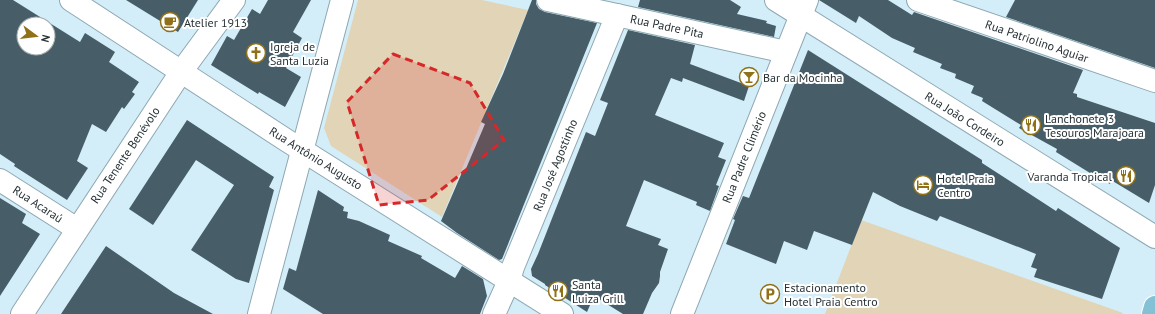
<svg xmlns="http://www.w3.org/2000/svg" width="1155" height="314" font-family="'PT Sans',sans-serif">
  <rect width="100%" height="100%" fill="#d3eef9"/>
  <g fill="#e1d4b7">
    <path d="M 358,0 L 482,0 L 528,10 L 442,217 L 331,146 L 324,128 Z"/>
    <path d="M 861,220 L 1123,313 L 1122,314 L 825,314 Z"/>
  </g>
  <g fill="#475e68" fill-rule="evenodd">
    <path d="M 0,0 L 13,0 L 80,42 L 85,33 L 115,52 L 109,62 L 139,82 L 132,92 L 135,94 L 124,109 L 122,107 L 106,132 L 92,124 L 77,161 L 88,168 L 67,200 L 14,166 L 15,164 L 0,154 ZM 24,24 L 48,24 L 48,48 L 24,48 Z"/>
    <path d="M 126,0 L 198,0 L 178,32 Z"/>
    <path d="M 268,0 L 311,0 L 293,32 L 302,38 L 286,68 L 301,77 L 285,107 L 259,92 L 258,94 L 211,65 L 227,36 L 234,40 L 252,9 L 260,14 Z"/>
    <path d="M 532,0 L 536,0 L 536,4 L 539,9 L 545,12 L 597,23 L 502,259 L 499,260 L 457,233 L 441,221 L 463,170 L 465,171 L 485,124 L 481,122 L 503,74 Z"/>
    <path d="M 640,0 L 730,0 L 741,7 L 737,14 L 767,21 L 766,23 L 776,26 L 774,37 L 638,7 Z"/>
    <path d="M 819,0 L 888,0 L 912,15 L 914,12 L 1083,70 L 1073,93 L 1077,94 L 1077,97 L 1155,123 L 1155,185 L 1149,203 L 1111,180 L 1110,184 L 1091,172 L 1090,173 L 1056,152 L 1057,149 L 1019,128 L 1021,125 L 982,101 L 983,98 L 971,93 L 974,86 L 955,78 L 956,74 L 940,68 L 942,64 L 913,52 L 915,48 L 892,38 L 859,16 L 856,23 Z"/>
    <path d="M 1015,0 L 1155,0 L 1155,68 L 1006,17 Z"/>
    <path d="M 628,30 L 695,45 L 690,64 L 749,86 L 744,101 L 683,78 L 682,82 L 671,78 L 655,115 L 724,143 L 718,157 L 726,160 L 716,185 L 719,186 L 710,211 L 696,205 L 697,202 L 644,180 L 626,226 L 661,239 L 658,245 L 668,249 L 660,272 L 660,276 L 659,283 L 652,293 L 643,314 L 623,314 L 594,296 L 587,312 L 545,285 L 545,284 L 532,276 L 531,269 L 538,254 L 586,132 L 595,136 L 608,103 L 600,100 Z"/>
    <path d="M 808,50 L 982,160 L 982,163 L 1056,211 L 1058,208 L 1120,248 L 1102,299 L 1034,277 L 1037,269 L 1031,267 L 1036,254 L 940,216 L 937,221 L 900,206 L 873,192 L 852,245 L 814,231 L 807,250 L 784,241 L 776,264 L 726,244 L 735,220 L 733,219 L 743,196 L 749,198 Z"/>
    <path d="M 187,120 L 274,177 L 269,187 L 274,190 L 249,283 L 236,279 L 191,250 L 234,185 L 196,160 L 153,225 L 129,209 Z"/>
    <path d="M 318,190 L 344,207 L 343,211 L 348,212 L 347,218 L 359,221 L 390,235 L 388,241 L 422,256 L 421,258 L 455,278 L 462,266 L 483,279 L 487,296 L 480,314 L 323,314 L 283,289 L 289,268 L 296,271 Z"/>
    <path d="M 0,198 L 26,214 L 22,223 L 40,234 L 0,296 Z"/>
    <path d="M 106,246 L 174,293 L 213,314 L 61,314 Z"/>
  </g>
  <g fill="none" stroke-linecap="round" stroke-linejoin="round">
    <defs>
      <g id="minor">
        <path d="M 71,0 L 286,140 L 562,314"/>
        <path d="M 548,0 L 786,52"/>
        <path d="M 776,0 L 1155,237"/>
        <path d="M 918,0 L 1155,81"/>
        <path d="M 0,180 L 77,229"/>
        <path d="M 22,314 L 181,72 L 234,0"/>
        <path d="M 259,314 L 342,0"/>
        <path d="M 494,314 L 509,281 L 513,267 L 617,15"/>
        <path d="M 682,314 L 807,0"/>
      </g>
      <path id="major" d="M 1153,314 L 1155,307"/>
    </defs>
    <use href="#minor" stroke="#8ea8b2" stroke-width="24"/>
    <use href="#major" stroke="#fff" stroke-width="24"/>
    <use href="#minor" stroke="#fff" stroke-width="22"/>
    <use href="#major" stroke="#85c1d5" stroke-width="22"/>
  </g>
  <path fill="#d62828" fill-opacity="0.2" stroke="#d62828" stroke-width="3" stroke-dasharray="8 5" stroke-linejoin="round" d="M 393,54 L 470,83 L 504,140 L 428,200 L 379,205 L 347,102 Z"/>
  <defs>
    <symbol id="cafe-ring" viewBox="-11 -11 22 22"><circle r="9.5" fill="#fff" stroke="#907117" stroke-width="1.5"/><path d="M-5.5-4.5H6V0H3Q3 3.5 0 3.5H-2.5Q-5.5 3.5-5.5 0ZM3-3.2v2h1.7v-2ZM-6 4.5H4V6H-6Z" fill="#907117"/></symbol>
    <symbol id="church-ring" viewBox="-11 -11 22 22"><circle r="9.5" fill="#fff" stroke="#907117" stroke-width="1.5"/><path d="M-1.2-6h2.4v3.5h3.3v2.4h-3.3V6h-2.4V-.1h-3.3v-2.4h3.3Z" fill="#907117"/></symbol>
    <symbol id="bar-ring" viewBox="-11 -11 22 22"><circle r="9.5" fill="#fff" stroke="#907117" stroke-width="1.5"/><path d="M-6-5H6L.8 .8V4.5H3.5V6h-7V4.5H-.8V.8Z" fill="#907117"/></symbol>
    <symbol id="restaurant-ring" viewBox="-11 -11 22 22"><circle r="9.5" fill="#fff" stroke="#907117" stroke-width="1.5"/><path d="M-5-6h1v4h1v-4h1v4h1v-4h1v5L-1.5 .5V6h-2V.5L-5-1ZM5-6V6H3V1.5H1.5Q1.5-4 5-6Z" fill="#907117"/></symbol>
    <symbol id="hotel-ring" viewBox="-11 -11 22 22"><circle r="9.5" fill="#fff" stroke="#907117" stroke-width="1.5"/><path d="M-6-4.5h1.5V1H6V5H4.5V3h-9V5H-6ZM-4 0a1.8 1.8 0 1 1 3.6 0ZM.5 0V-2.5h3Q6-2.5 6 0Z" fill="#907117"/></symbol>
    <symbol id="parking-ring" viewBox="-11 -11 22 22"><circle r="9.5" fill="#fff" stroke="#907117" stroke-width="1.5"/><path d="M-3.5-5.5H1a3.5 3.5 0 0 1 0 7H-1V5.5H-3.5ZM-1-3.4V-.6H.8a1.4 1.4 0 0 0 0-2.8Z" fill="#907117"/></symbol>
  </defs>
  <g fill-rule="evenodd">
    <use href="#cafe-ring" x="159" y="11" width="22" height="22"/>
    <use href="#church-ring" x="245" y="42" width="22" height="22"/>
    <use href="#bar-ring" x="738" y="66" width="22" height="22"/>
    <use href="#restaurant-ring" x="1020" y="114" width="22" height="22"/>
    <use href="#restaurant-ring" x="1115" y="165" width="22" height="22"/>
    <use href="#hotel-ring" x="912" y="174" width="22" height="22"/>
    <use href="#restaurant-ring" x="547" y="280" width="22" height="22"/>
    <use href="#parking-ring" x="759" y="283" width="22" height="22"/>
  </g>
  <g text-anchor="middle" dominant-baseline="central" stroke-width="4" stroke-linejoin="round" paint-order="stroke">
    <g font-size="12" fill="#263135" stroke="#fff" text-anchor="start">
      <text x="184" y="22">Atelier 1913</text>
      <text x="270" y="46">Igreja de<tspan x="270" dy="14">Santa Luzia</tspan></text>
      <text x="763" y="77">Bar da Mocinha</text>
      <text x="1045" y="118">Lanchonete 3<tspan x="1045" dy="14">Tesouros Marajoara</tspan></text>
      <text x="1112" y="176" text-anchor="end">Varanda Tropical</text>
      <text x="937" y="178">Hotel Praia<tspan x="937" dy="14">Centro</tspan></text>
      <text x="572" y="284">Santa<tspan x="572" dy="14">Luiza Grill</tspan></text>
      <text x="784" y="287">Estacionamento<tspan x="784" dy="14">Hotel Praia Centro</tspan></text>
    </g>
    <g font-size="12" fill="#263135" stroke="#fff">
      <text transform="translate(667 26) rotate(12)">Rua Padre Pita</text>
      <text transform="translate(1037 41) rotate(19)">Rua Patriolino Aguiar</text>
      <text transform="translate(965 119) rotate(32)">Rua João Cordeiro</text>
      <text transform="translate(125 155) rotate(-56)">Rua Tenente Benévolo</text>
      <text transform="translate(744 157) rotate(-68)">Rua Padre Climério</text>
      <text transform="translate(316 158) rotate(32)">Rua Antônio Augusto</text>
      <text transform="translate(555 165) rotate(-68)">Rua José Agostinho</text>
      <text transform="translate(38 204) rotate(33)">Rua Acaraú</text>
    </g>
  </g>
  <g transform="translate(36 36) rotate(105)"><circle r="19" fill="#ffffff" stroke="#a8adae"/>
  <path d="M0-3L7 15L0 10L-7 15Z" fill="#907117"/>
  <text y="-6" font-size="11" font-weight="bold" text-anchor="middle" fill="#263135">N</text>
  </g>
</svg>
